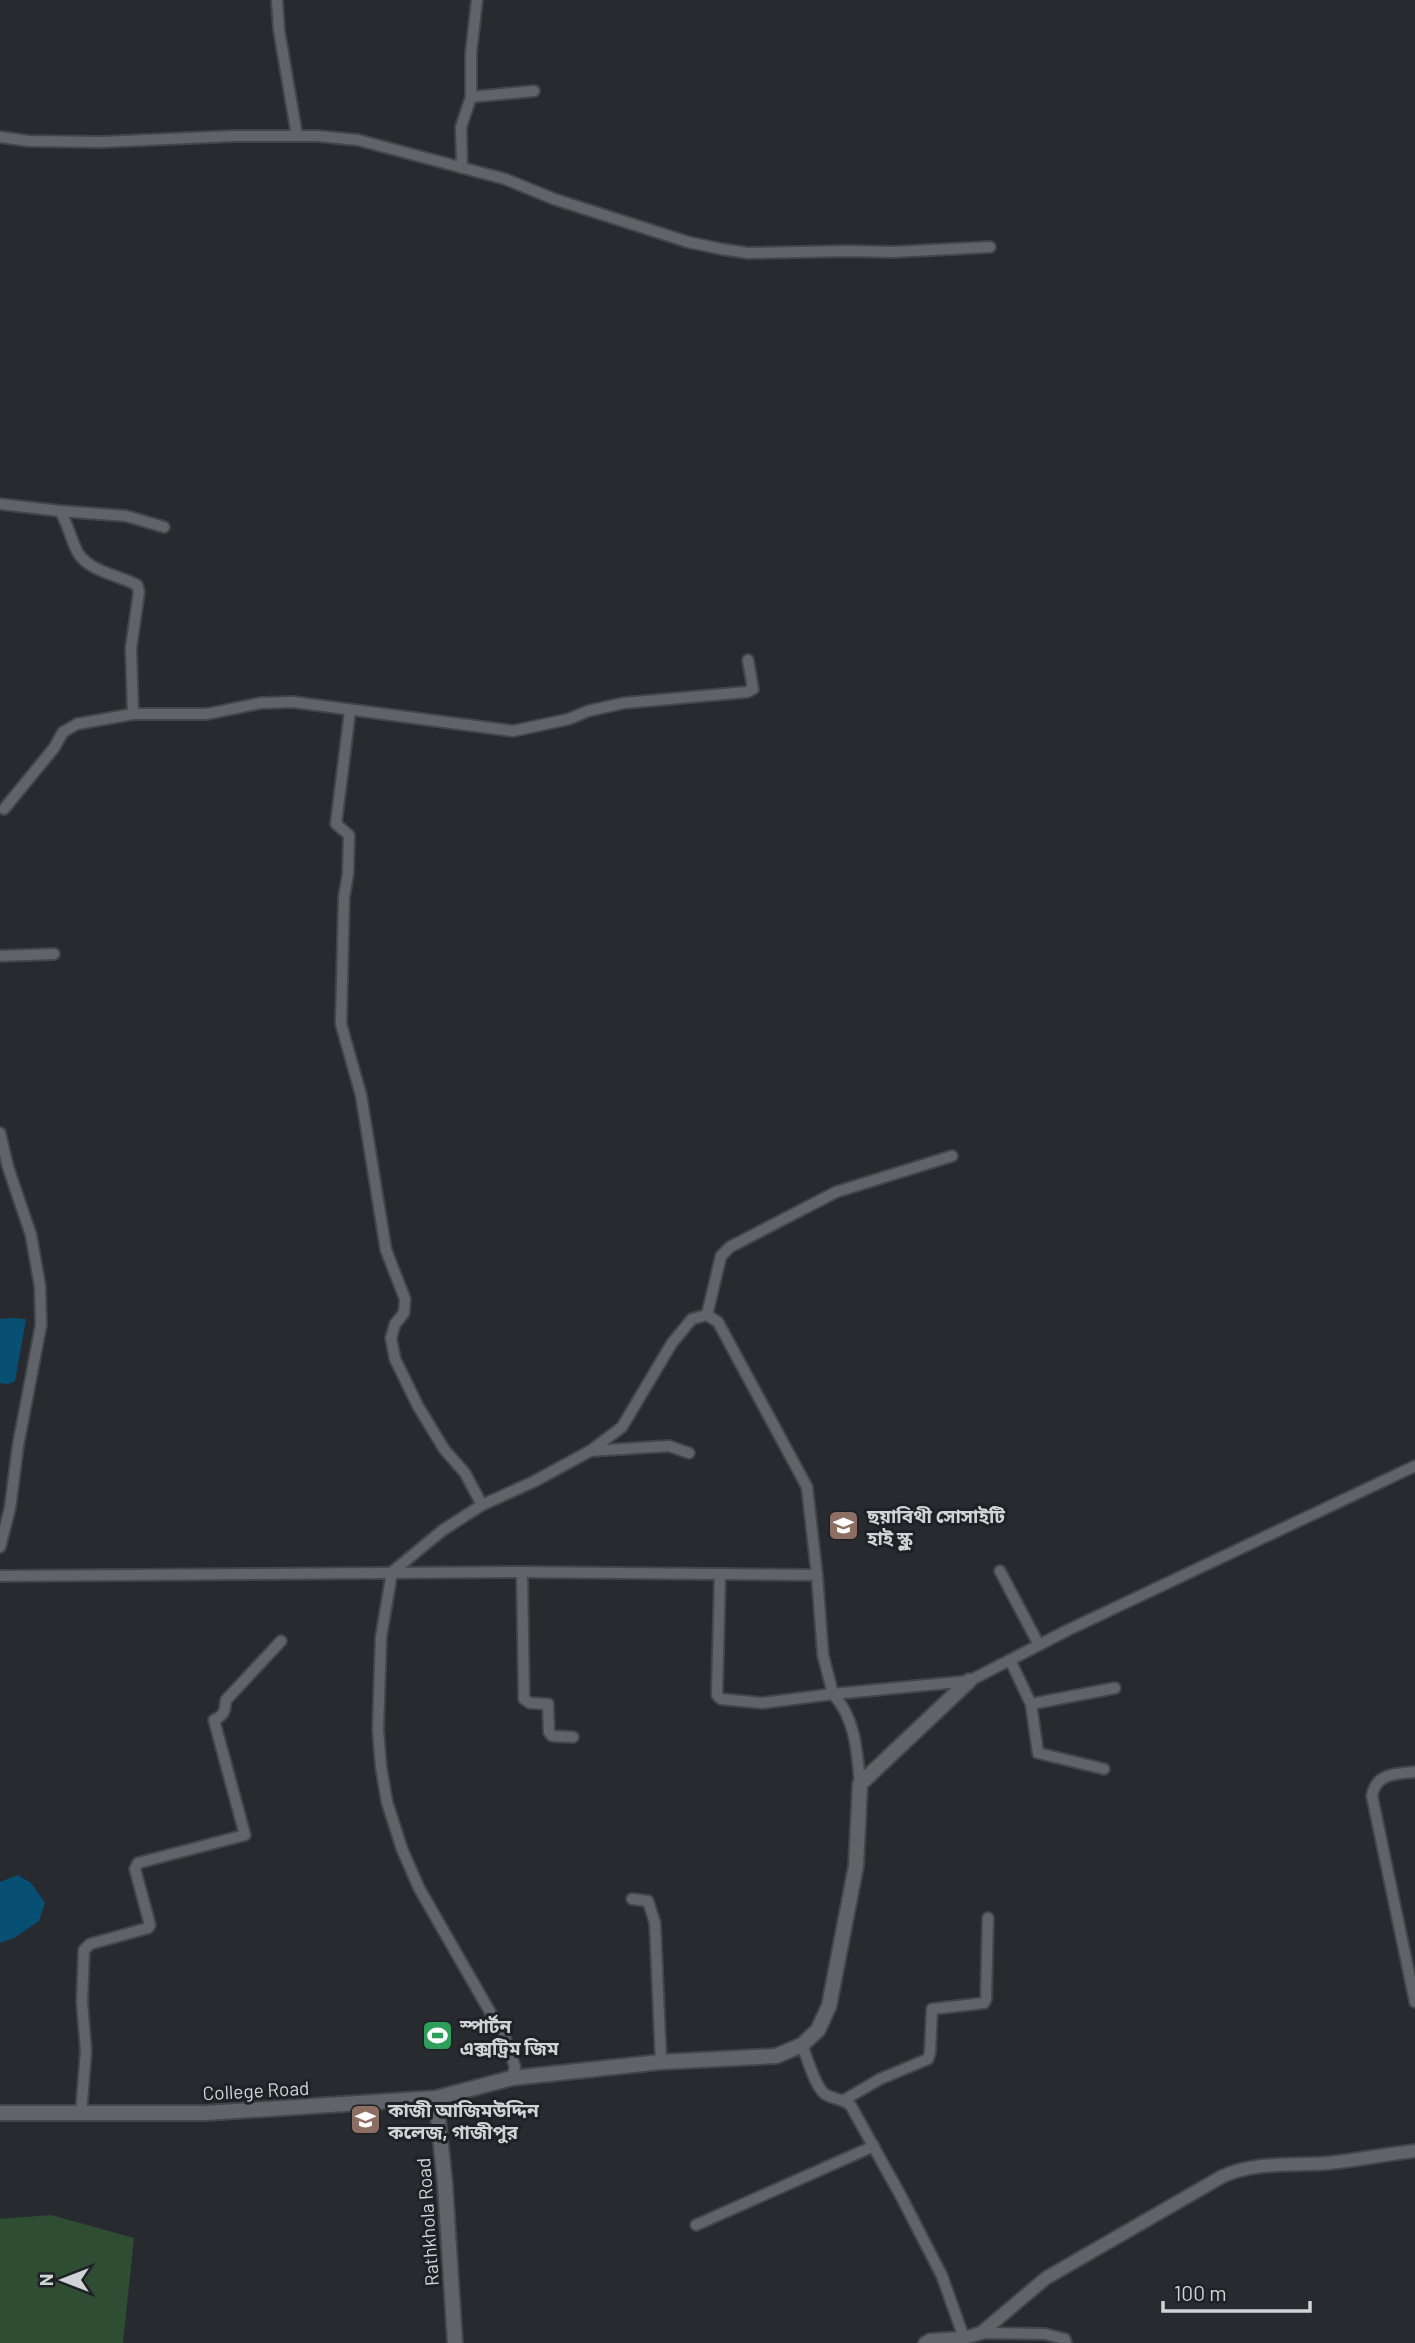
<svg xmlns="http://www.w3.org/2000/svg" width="1415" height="2343" font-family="Barlow,'Noto Sans Bengali',sans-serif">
  <rect width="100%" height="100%" fill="#272b2f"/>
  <path fill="#2f4d32" d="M 51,2215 L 134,2238 L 123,2343 L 0,2343 L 0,2219 Z"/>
  <g fill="#075073">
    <path d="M 11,1318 L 26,1319 L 15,1381 L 8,1384 L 0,1383 L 0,1319 Z"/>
    <path d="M 18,1875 L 31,1883 L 45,1903 L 39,1921 L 14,1938 L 0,1943 L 0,1882 Z"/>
  </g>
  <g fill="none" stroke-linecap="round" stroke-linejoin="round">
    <defs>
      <g id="minor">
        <path d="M 277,0 L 279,30 L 297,136"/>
        <path d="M 471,97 L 534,91"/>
        <path d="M 0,137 L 29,141 L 102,142 L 233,136 L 317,136 L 358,140 L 505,179 L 554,199 L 688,242 L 721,249 L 748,253 L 849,251 L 893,252 L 990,247"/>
        <path d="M 462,168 L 461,127 L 471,97 L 471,53 L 477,0"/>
        <path d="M 0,504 L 60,511 L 126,516 L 164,527"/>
        <path d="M 60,511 C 68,524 71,540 78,553 C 90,572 119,575 137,585 L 139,592 L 131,648 L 133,714"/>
        <path d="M 350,711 L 336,824 L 349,835 L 348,874 L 344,897 L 341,1024 L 361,1095 L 386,1250 L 405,1299 L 404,1313 L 395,1324 L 391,1338 L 395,1359 L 418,1406 L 444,1449 L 465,1473 L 482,1505"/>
        <path d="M 4,809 L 54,748 L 63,732 L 77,724 L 133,714 L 207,714 L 261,703 L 293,702 L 513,731 L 569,719 L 588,711 L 624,703 L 747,692 L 753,689 L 748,660"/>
        <path d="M 0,956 L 54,954"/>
        <path d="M 0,1133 L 8,1167 L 31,1235 L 40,1286 L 41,1325 L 18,1446 L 10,1508 L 0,1547"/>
        <path d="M 707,1315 L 721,1256 L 730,1247 L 836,1192 L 952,1156"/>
        <path d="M 590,1451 L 669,1446 L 689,1453"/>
        <path d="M 1000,1571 L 1039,1645"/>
        <path d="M 522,1572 L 524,1699 L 530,1703 L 548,1704 L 549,1732 L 552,1736 L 573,1737"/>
        <path d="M 720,1574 L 717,1695 L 721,1699 L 762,1703 L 833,1694 C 856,1719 857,1752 860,1784"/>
        <path d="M 0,1576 L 522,1572 L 817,1575 L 823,1655 L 833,1694 L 969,1681 L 1068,1630 L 1415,1466"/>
        <path d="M 1010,1660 L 1031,1704 L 1038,1753 L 1104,1769"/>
        <path d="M 1031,1704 L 1115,1688"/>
        <path d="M 1415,1772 C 1395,1774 1376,1773 1372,1796 L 1415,2002"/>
        <path d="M 632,1899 L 648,1901 L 655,1923 L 661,2062"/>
        <path d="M 802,2045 C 807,2057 815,2087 825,2094 C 834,2100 843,2098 851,2106 L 902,2198 L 942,2276 L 964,2338"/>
        <path d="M 512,2078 L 515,2067 L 505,2038 L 419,1888 L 402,1849 L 387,1802 L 381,1767 L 378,1729 L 381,1637 L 392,1572 L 443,1530 L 482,1505 L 535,1481 L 590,1451 L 622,1427 L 672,1343 L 692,1319 L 707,1315 L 718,1322 L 807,1487 L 817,1575"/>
        <path d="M 844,2100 L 880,2079 L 928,2059 L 930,2052 L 932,2009 L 984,2003 L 986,1999 L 988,1918"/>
        <path d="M 81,2113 L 86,2051 L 82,2002 L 84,1950 L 90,1944 L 148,1928 L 150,1925 L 135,1869 L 138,1863 L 245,1835 L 214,1720 C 225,1715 225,1710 226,1700 L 281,1641"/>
        <path d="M 696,2225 L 874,2146"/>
        <path d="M 981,2333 L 1045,2334 L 1065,2339 L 1066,2343"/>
      </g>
      <path id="tertiary" d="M 925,2343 L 930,2340 L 964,2338 L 981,2333 L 1046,2278 L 1223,2176 C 1258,2161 1293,2166 1329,2163 C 1358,2160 1386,2154 1415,2151"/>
      <g id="secondary">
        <path d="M 436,2098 L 445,2184 L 455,2343"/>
        <path d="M 0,2113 L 206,2113 L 436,2098 L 512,2078 L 661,2062 L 776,2056 L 802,2045 L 818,2030 L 829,2006 L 856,1866 L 860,1784 L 969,1681"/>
      </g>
    </defs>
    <use href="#minor" stroke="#424649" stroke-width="14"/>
    <use href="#tertiary" stroke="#424649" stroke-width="16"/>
    <use href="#secondary" stroke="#424649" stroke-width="18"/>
    <use href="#minor" stroke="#606469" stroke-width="10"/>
    <use href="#tertiary" stroke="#606469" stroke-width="12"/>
    <use href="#secondary" stroke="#606469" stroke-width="14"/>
  </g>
  <defs>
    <symbol id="school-square" viewBox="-11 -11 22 22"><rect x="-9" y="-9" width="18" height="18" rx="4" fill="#8d6e63" stroke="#1e2125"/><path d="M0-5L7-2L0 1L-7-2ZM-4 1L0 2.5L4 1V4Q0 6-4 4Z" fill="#fff"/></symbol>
    <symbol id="stadium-square" viewBox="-11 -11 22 22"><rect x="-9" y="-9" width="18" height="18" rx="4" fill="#2e9e5b" stroke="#1e2125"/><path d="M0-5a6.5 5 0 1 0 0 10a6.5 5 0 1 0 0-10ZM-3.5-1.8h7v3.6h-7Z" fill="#fff"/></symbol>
    <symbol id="university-square" viewBox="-11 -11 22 22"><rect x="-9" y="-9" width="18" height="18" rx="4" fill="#8d6e63" stroke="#1e2125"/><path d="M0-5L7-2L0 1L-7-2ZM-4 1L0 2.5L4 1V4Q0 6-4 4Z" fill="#fff"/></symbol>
  </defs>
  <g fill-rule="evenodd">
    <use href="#school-square" x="826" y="1508" width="35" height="35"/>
    <use href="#stadium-square" x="420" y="2018" width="35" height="35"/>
    <use href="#university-square" x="348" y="2102" width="35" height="35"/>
  </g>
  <g text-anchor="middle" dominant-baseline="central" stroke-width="6" stroke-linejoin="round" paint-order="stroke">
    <g font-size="19" font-weight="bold" fill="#d1d4d6" stroke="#1e2125" text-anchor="start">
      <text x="867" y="1515">ছয়াবিথী সোসাইটি<tspan x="867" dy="22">হাই স্কুল</tspan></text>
      <text x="460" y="2025">স্পার্টন<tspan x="460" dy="22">এক্সট্রিম জিম</tspan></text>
      <text x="388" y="2109">কাজী আজিমউদ্দিন<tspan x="388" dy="22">কলেজ, গাজীপুর</tspan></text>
    </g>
    <g font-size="19" fill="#d1d4d6" stroke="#1e2125">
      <text transform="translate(256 2090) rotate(-3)">College Road</text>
      <text transform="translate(427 2222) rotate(-94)">Rathkhola Road</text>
    </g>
  </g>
  <g transform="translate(63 2280) rotate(270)" stroke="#1e2125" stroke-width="5" paint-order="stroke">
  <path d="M0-5L12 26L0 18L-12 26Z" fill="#d1d4d6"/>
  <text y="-10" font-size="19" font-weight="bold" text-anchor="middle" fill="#d1d4d6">N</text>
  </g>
  <path d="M1163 2301v10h147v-10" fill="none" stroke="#d1d4d6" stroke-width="3.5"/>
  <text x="1174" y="2301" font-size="21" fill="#d1d4d6" stroke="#1e2125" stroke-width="5" paint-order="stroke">100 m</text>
</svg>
